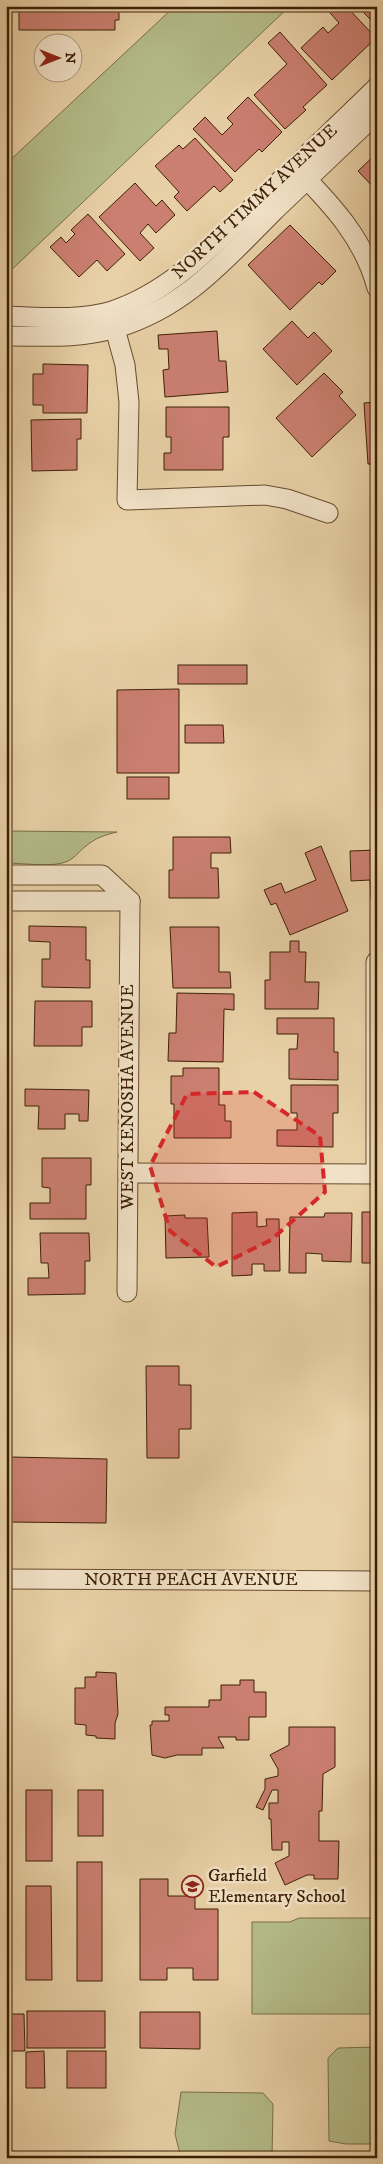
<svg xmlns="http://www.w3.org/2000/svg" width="383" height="2164" font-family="'IM FELL DW Pica',serif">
  <rect width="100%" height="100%" fill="#e9d1a7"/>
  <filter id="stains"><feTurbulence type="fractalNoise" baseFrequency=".004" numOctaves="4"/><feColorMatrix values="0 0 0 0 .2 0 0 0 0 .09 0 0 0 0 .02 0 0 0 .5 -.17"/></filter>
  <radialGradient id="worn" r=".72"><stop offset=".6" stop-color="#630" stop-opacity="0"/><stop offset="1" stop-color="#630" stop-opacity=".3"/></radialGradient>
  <g fill="#b4bc89" stroke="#786e47">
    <path d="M 175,6 L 290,6 L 6,275 L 6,164 Z"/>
    <path d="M 6,831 L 117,832 C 105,835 95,838 86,846 C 79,851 76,857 68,861 C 55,868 22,863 6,863 Z"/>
    <path d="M 299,1918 L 377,1918 L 377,2014 L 252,2014 L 252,1922 L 290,1922 Z"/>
    <path d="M 377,2047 L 377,2144 L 346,2144 L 329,2141 L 328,2058 L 338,2048 Z"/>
    <path d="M 181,2092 L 263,2093 L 273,2104 L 272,2158 L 181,2158 L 175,2134 Z"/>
  </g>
  <g fill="#cb7f71" stroke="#3d2005">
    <path d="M 19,6 L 119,6 L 119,20 L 115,20 L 115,30 L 19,30 Z"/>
    <path d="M 324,6 L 346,6 L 376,38 L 332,80 L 301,48 L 323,27 L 328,33 L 339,23 Z"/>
    <path d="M 357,6 L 377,6 L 377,26 Z"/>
    <path d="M 280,32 L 327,85 L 303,107 L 306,110 L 285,129 L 254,95 L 287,64 L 268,43 Z"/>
    <path d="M 248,97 L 282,132 L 262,152 L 259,149 L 235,172 L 193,129 L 205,117 L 222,135 L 233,124 L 227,118 Z"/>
    <path d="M 195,138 L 233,180 L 220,192 L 214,186 L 187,211 L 174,197 L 179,192 L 155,166 L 179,145 L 183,149 Z"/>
    <path d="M 377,153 L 377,200 L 372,195 L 376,190 L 358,171 Z"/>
    <path d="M 135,183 L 156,206 L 162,200 L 175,215 L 156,233 L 148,224 L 140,233 L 154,248 L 140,261 L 99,217 Z"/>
    <path d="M 88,214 L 125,254 L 107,271 L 97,260 L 79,277 L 50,247 L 61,237 L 66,243 L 75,234 L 71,230 Z"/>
    <path d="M 290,225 L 336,271 L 322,285 L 319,282 L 290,310 L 248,265 Z"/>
    <path d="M 292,321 L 308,338 L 314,332 L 332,351 L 297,385 L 263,349 Z"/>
    <path d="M 217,331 L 219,361 L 226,361 L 228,392 L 165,397 L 163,370 L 169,369 L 168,349 L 159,349 L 158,335 Z"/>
    <path d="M 43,364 L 88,365 L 87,413 L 43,413 L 43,405 L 33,405 L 33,374 L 43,374 Z"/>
    <path d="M 324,373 L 343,392 L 339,396 L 356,415 L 312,457 L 276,418 Z"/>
    <path d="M 377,402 L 377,464 L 368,464 L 364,403 Z"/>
    <path d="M 166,407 L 229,407 L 229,437 L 223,437 L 223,470 L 164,470 L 164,453 L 171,453 L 171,437 L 166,437 Z"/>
    <path d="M 81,419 L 81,439 L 77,439 L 77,470 L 32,471 L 31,420 Z"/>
    <rect x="178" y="665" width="69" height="19"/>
    <path d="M 179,689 L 179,773 L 117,773 L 117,690 Z"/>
    <path d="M 185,725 L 223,725 L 224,743 L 185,743 Z"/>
    <rect x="127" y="777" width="42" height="22"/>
    <path d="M 173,837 L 230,837 L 231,853 L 211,853 L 211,868 L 218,868 L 219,898 L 169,898 L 169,870 L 173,870 Z"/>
    <path d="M 321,846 L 348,911 L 290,935 L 276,903 L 271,905 L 264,890 L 281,883 L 285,893 L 316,880 L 305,853 Z"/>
    <path d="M 376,850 L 377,899 L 371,899 L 370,880 L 351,881 L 350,851 Z"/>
    <path d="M 29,926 L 86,927 L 86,960 L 90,960 L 90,988 L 42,987 L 42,959 L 50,959 L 50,942 L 29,941 Z"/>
    <path d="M 170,927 L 219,927 L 219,972 L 230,972 L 231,988 L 173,988 Z"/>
    <path d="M 290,941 L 299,941 L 299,952 L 306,952 L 305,982 L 319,982 L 318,1009 L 265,1009 L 265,980 L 270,980 L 270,952 L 290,952 Z"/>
    <path d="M 177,993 L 234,994 L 234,1010 L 224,1009 L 223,1062 L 168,1061 L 169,1033 L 176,1033 Z"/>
    <path d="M 35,1001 L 92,1001 L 92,1027 L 82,1027 L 82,1046 L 34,1046 Z"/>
    <path d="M 277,1018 L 334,1018 L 334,1052 L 338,1052 L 338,1080 L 289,1079 L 289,1049 L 297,1049 L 298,1034 L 277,1034 Z"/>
    <path d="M 183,1068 L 219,1068 L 219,1105 L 225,1105 L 225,1121 L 231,1121 L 231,1138 L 174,1138 L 174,1104 L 171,1104 L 171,1076 L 183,1076 Z"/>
    <path d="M 291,1085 L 338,1085 L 338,1113 L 333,1113 L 333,1147 L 277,1146 L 277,1130 L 297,1130 L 297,1113 L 291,1113 Z"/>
    <path d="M 25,1089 L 89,1090 L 88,1121 L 79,1121 L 79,1114 L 65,1114 L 65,1129 L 38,1129 L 39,1106 L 25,1106 Z"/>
    <path d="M 42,1158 L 91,1158 L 91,1185 L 86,1185 L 86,1219 L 30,1219 L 30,1203 L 50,1203 L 50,1188 L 42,1187 Z"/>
    <path d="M 257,1212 L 257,1227 L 267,1226 L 266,1219 L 279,1219 L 280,1271 L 264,1271 L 264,1264 L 252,1264 L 252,1275 L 232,1276 L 232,1213 Z"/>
    <path d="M 362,1212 L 377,1212 L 377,1268 L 373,1268 L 373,1263 L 362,1263 Z"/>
    <path d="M 325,1213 L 352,1213 L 351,1262 L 322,1261 L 322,1254 L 306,1253 L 306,1273 L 289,1273 L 290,1217 L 324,1217 Z"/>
    <path d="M 185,1215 L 185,1218 L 207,1218 L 209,1257 L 166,1258 L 165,1216 Z"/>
    <path d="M 40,1233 L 89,1233 L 90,1261 L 85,1261 L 85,1294 L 28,1295 L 28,1278 L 49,1278 L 48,1263 L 41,1263 Z"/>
    <path d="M 146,1366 L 179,1366 L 179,1385 L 191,1385 L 191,1429 L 179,1429 L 179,1458 L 147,1458 Z"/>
    <path d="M 10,1457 L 107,1459 L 106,1523 L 8,1522 Z"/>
    <path d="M 96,1672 L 116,1673 L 118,1714 L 115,1723 L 115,1739 L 96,1738 L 96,1736 L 86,1735 L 86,1725 L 75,1724 L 75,1688 L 85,1688 L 85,1677 L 96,1677 Z"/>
    <path d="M 240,1680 L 254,1680 L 254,1692 L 266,1692 L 266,1717 L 249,1717 L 249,1740 L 236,1740 L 236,1737 L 218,1737 L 224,1748 L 202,1748 L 202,1755 L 177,1755 L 165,1758 L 152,1755 L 150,1725 L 152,1725 L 152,1721 L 169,1721 L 169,1715 L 165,1715 L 165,1707 L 209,1707 L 209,1700 L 221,1700 L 221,1685 L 240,1685 Z"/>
    <path d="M 289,1727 L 335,1727 L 335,1767 L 323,1774 L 322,1811 L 319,1811 L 319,1841 L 339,1841 L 338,1879 L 314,1879 L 314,1875 L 307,1875 L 285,1885 L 275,1863 L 289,1856 L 289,1842 L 282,1842 L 282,1850 L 272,1850 L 271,1819 L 269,1819 L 269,1803 L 278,1803 L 278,1790 L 272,1790 L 263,1810 L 256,1807 L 265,1789 L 265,1779 L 278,1776 L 278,1769 L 270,1755 L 289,1745 Z"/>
    <rect x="26" y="1790" width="26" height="71"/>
    <rect x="78" y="1790" width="25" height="46"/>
    <rect x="77" y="1862" width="25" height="119"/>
    <path d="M 140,1879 L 168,1879 L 168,1896 L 195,1896 L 195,1909 L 218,1909 L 218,1980 L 193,1980 L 193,1968 L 167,1968 L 167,1980 L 140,1980 Z"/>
    <path d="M 26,1886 L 51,1886 L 52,1980 L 26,1980 Z"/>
    <rect x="27" y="2011" width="78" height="37"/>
    <path d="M 140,2012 L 200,2012 L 200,2049 L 140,2048 Z"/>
    <path d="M 6,2014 L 24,2014 L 25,2051 L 6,2051 Z"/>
    <path d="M 44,2051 L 45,2088 L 26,2088 L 26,2052 Z"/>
    <rect x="67" y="2051" width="39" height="37"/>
  </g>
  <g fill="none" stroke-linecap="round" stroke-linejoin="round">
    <defs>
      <g id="minor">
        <path d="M 298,170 C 333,206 364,239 377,288"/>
        <path d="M 6,316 C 40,317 79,321 112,311 C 173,291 217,241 262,198 C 300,161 339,124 377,87"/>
        <path d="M 112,318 L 125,365 L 129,402 L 127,500 L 265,495 L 287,499 L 328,513"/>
        <path d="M 6,336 C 43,336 80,339 116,328 C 185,308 226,259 275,210 C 309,178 343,145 377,113"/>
        <path d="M 6,875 L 102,875 L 130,901"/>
        <path d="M 6,901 L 130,901"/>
        <path d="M 128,1173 L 377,1174"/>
        <path d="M 376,1174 L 376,962"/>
        <path d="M 127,1292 L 130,901"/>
        <path d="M 6,1579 L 377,1581"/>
      </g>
    </defs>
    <use href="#minor" stroke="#684c2e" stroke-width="21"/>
    <use href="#minor" stroke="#f1e1c6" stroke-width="19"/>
  </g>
  <path fill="#d62828" fill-opacity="0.2" stroke="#d62828" stroke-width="4" stroke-dasharray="10 6" stroke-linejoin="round" d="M 254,1092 L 320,1136 L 325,1192 L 271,1240 L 216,1267 L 170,1231 L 150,1166 L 187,1094 Z"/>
  <defs>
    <symbol id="school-ring" viewBox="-11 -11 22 22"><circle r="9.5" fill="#f1e1c6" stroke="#8f2418" stroke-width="1.5"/><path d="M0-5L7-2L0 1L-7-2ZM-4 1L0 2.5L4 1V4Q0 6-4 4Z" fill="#8f2418"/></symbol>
  </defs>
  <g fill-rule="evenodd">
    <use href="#school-ring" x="180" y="1874" width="25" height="25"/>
  </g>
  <g text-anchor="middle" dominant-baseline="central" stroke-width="5" stroke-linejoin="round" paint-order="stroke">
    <g font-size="18" fill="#3d2005" stroke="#f1e1c6">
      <text transform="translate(255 202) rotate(-43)">NORTH TIMMY AVENUE</text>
      <text transform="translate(128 1097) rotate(-90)">WEST KENOSHA AVENUE</text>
      <text x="191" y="1580">NORTH PEACH AVENUE</text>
    </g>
    <g font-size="18" fill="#3d2005" stroke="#f1e1c6" text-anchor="start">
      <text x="208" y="1876">Garfield<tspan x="208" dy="21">Elementary School</tspan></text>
    </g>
  </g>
  <rect width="383" height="2164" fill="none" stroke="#e9d1a7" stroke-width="25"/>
  <rect x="8" y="8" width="368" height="2149" fill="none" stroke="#3d2005" stroke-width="2.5"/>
  <rect x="12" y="12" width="358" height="2139" fill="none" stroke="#3d2005"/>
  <g transform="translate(58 58) rotate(90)"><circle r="24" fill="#f1e1c6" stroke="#a99479"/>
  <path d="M0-4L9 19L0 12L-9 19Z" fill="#8f2418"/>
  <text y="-8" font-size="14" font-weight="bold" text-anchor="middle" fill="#3d2005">N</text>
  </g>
  <rect width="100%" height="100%" filter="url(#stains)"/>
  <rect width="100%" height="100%" fill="url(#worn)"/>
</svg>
